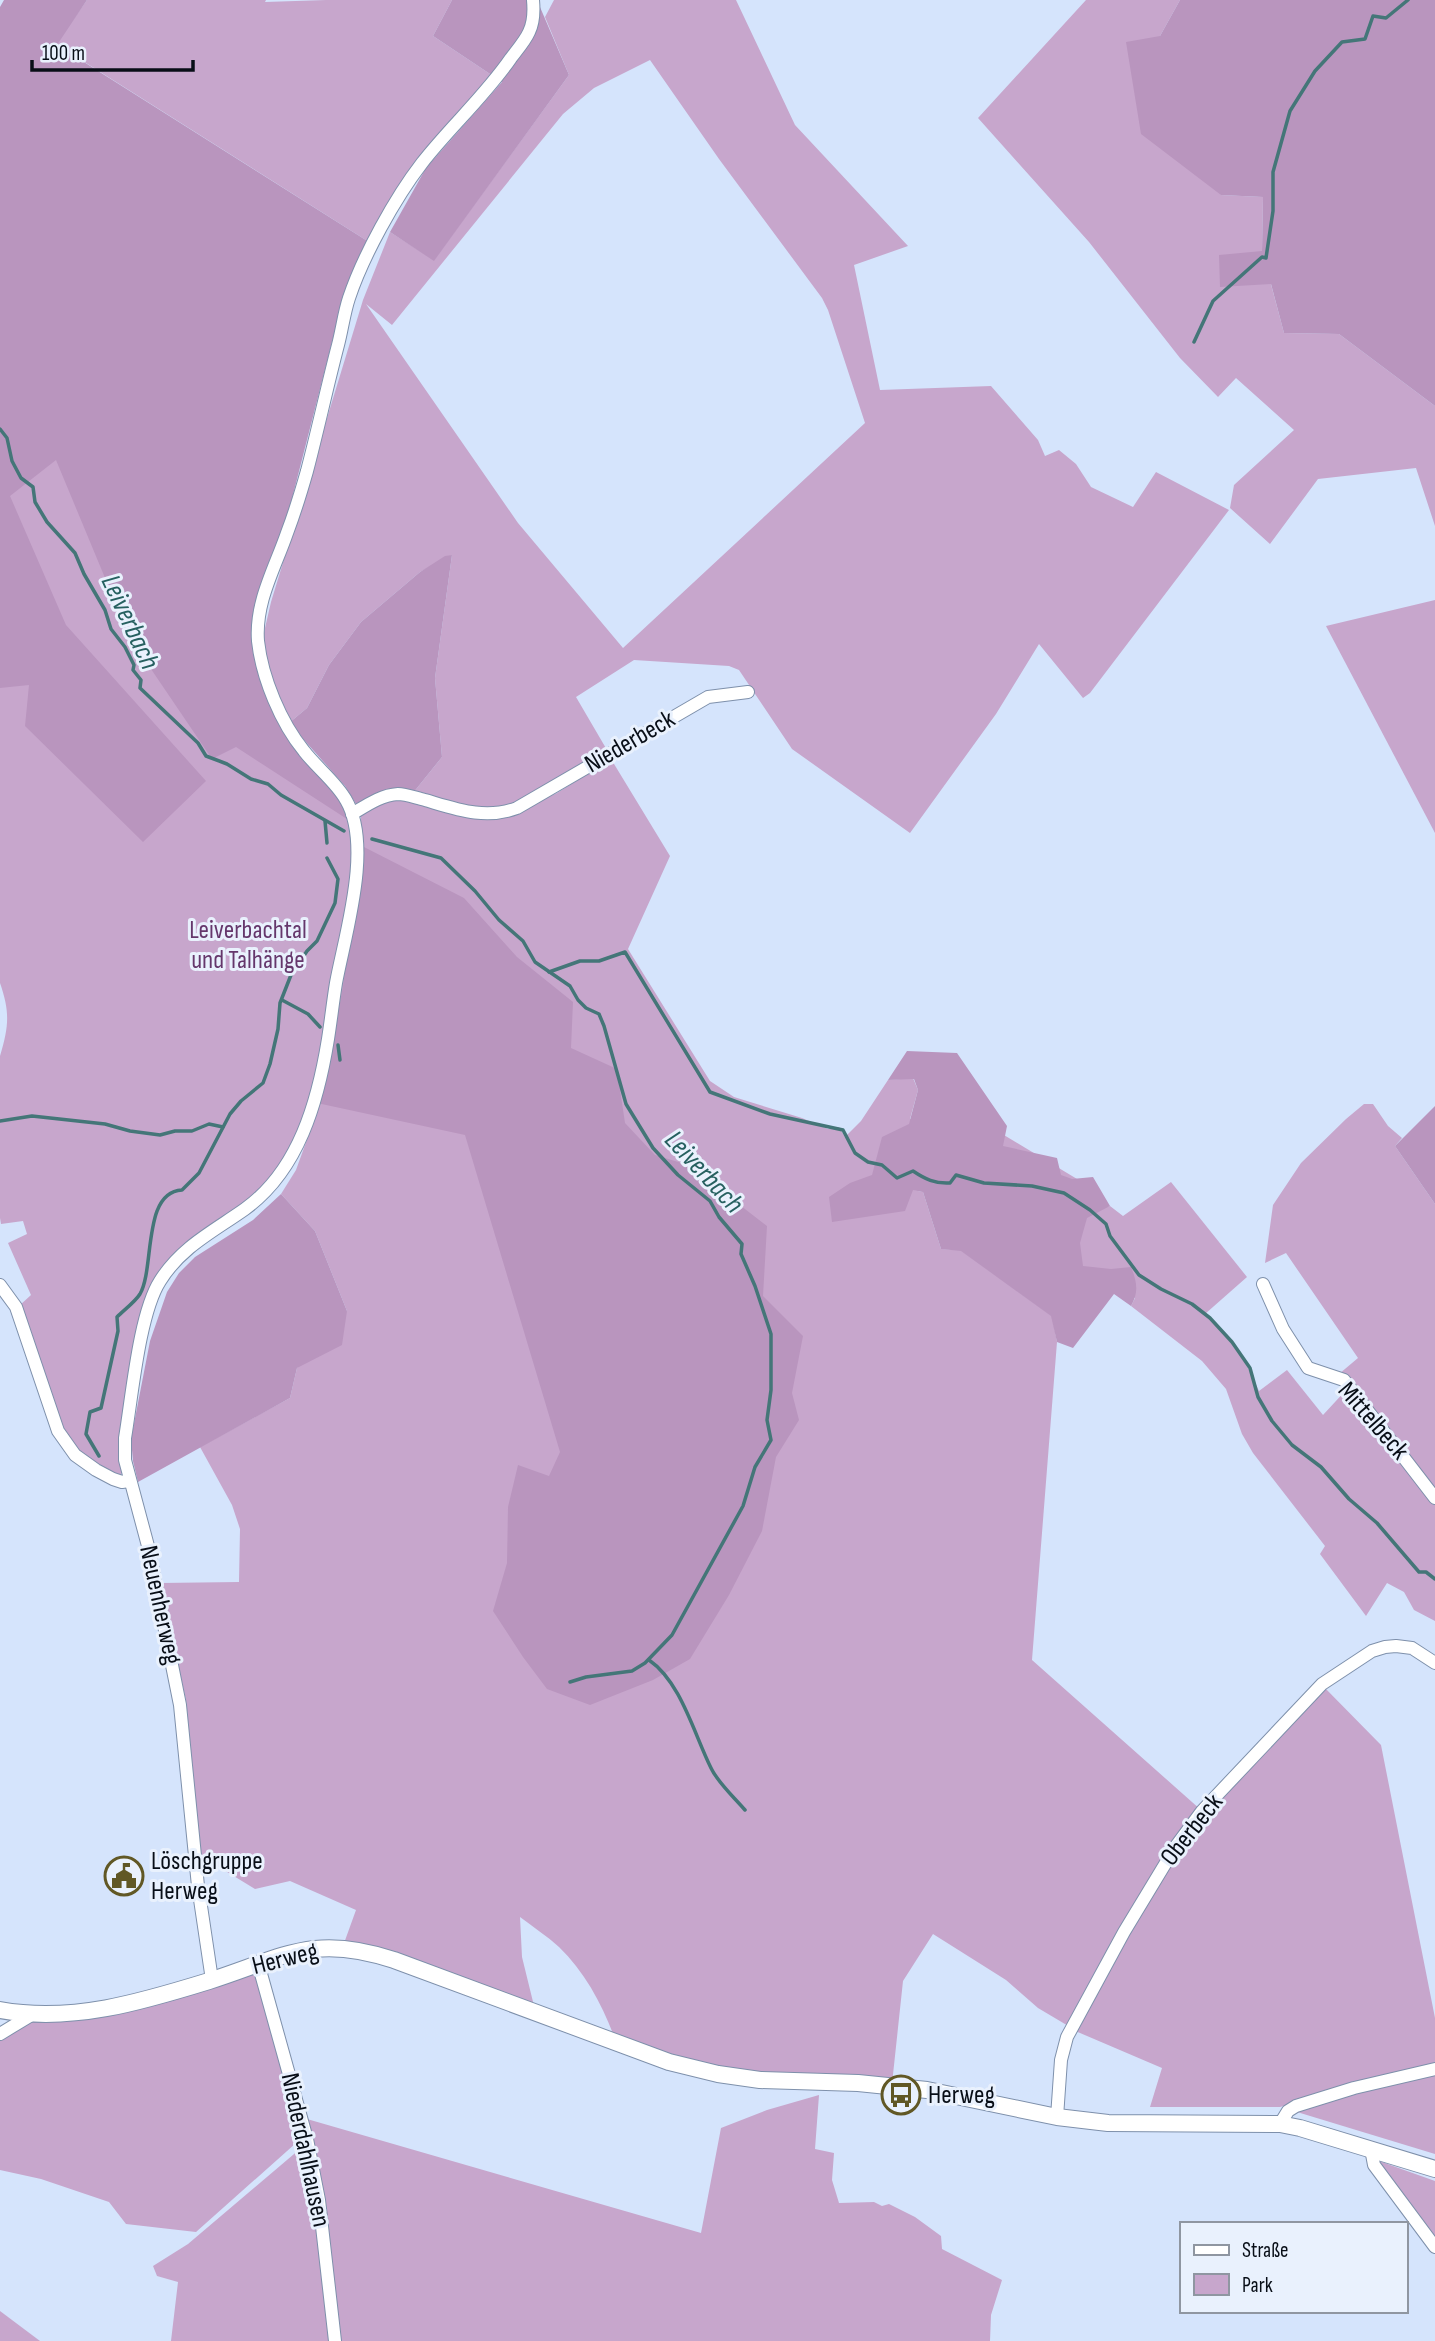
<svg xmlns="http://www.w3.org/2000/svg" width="1435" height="2341" font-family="'Sofia Sans Condensed',sans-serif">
  <rect width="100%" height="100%" fill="#d5e4fc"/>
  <g fill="#c7a6cc" fill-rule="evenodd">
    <path d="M 87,0 L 266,0 L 265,2 L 326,0 L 452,0 L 433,36 L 493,76 L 369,242 L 56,44 Z"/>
    <path d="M 554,0 L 736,0 L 795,125 L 908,246 L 854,265 L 880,390 L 991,386 L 1038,440 L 1045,456 L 1059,450 L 1076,464 L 1091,487 L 1133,507 L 1156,472 L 1229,510 L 1090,693 L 1083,698 L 1039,644 L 996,714 L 910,833 L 792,749 L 739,670 L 729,666 L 634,660 L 576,697 L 607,750 L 503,810 L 467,809 L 413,793 L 442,757 L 435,678 L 452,555 L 420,572 L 361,622 L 329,665 L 307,708 L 289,723 L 275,690 L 262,641 L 271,602 L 363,300 L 390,232 L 434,260 L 569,75 L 545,17 ZM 650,60 L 719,159 L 822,298 L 828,310 L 865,423 L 623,648 L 518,523 L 366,304 L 392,325 L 563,114 L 594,88 Z"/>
    <path d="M 1086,0 L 1180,0 L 1160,36 L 1221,195 L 1263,197 L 1262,251 L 1284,333 L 1339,334 L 1435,406 L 1435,526 L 1416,468 L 1318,479 L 1270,544 L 1230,508 L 1234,485 L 1294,430 L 1236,378 L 1218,397 L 1180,358 L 1089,242 L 978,118 Z"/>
    <path d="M 0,221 L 192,586 L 350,823 L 361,821 L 361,816 L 376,805 L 399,795 L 467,817 L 538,802 L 557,793 L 611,759 L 670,856 L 628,949 L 710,1081 L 734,1097 L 802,1118 L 828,1129 L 839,1127 L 845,1137 L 861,1121 L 888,1080 L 913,1078 L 918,1090 L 910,1119 L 984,1123 L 1087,1185 L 1107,1207 L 1110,1206 L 1123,1216 L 1171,1182 L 1247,1277 L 1205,1314 L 1221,1329 L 1241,1353 L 1259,1391 L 1287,1370 L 1323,1415 L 1347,1389 L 1435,1502 L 1435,1621 L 1414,1610 L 1404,1592 L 1387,1583 L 1366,1616 L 1320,1554 L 1325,1546 L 1253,1453 L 1242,1434 L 1226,1389 L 1202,1361 L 1131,1306 L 1135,1298 L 1083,1267 L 1015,1207 L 913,1190 L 923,1192 L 941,1249 L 961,1250 L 1052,1316 L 1057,1342 L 1032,1660 L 1201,1810 L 1070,2027 L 1038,2008 L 1006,1980 L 933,1934 L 903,1981 L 892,2084 L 718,2072 L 615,2039 C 603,2006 585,1972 559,1947 C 547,1936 533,1927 520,1917 L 522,1957 L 535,2010 L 343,1946 L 356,1910 L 290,1881 L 255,1889 L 201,1856 L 186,1700 L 160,1583 L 239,1582 L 240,1529 L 232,1505 L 200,1447 L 290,1398 L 297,1368 L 347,1311 L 315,1231 L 281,1194 L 296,1170 L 313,1123 L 313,1090 L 293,1146 L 269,1183 L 166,1262 L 152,1283 L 143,1307 L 122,1473 L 119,1476 L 91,1464 L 59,1430 L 19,1306 L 31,1295 L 8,1243 L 27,1234 L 23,1221 L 1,1224 L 0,1218 L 0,1056 C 9,1026 10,1012 0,983 Z"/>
    <path d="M 1435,600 L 1435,833 L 1326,626 Z"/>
    <path d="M 1364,1104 L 1373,1104 L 1388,1126 L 1402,1138 L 1395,1146 L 1435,1204 L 1435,1496 L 1339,1374 L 1358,1358 L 1286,1253 L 1265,1263 L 1273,1205 L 1301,1163 L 1346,1119 Z"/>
    <path d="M 1323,1686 L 1381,1745 L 1435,2018 L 1435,2065 L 1280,2107 L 1150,2107 L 1162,2068 L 1073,2030 L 1177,1847 Z"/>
    <path d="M 257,1966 L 305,2135 L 196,2232 L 126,2224 L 109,2202 L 41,2179 L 0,2170 L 0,2036 L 35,2016 L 50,2016 Z"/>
    <path d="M 1435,2071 L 1435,2154 L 1297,2112 L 1343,2093 Z"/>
    <path d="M 819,2095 L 815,2149 L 834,2153 L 832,2180 L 839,2203 L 874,2202 L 882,2206 L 889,2204 L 915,2217 L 941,2236 L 942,2249 L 1002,2280 L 991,2315 L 990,2341 L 338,2341 L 307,2119 L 701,2233 L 721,2128 L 767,2110 Z"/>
    <path d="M 307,2143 L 331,2341 L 171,2341 L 178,2282 L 157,2276 L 153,2266 L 188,2244 Z"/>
    <path d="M 1379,2161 L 1435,2181 L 1435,2243 L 1390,2183 Z"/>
    <path d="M 0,2311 L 40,2341 L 0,2341 Z"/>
  </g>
  <g fill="#b995be">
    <path d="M 4,0 L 87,0 L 57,45 L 369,242 L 344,295 L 284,530 L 253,620 L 279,720 L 343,803 L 350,821 L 236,747 L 212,759 L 130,638 L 56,460 L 10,496 L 66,625 L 206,781 L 143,842 L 25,726 L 29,685 L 0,688 L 0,7 Z"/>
    <path d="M 452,0 L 537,0 L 569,75 L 434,261 L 390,232 L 426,168 L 502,82 L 433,36 Z"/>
    <path d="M 1180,0 L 1435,0 L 1435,406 L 1339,334 L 1284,333 L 1271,284 L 1220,287 L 1219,255 L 1262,251 L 1263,197 L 1221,195 L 1141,134 L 1126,42 L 1160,36 Z"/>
    <path d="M 452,555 L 435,678 L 442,757 L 413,793 L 398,789 L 356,804 L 345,786 L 289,723 L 307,708 L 329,665 L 361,622 L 420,572 L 445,556 Z"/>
    <path d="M 362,846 L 464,898 L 517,957 L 573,1002 L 571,1048 L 617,1069 L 625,1123 L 655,1155 L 688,1165 L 767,1226 L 763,1296 L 803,1336 L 792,1393 L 799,1420 L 776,1457 L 762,1531 L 729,1595 L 690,1659 L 653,1680 L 590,1705 L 547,1689 L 523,1657 L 493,1611 L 507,1563 L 508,1507 L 518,1465 L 549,1476 L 560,1452 L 465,1135 L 317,1103 L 333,1042 L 343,986 Z"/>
    <path d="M 907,1051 L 957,1053 L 1007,1126 L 1003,1146 L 1057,1158 L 1061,1175 L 1072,1179 L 1093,1177 L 1110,1206 L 1087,1218 L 1080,1243 L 1083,1266 L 1111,1269 L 1131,1267 C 1137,1282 1139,1292 1131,1306 L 1114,1294 L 1073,1348 L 1057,1342 L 1051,1316 L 961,1251 L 941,1249 L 923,1192 L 913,1190 L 905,1211 L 832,1222 L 829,1197 L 850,1183 L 872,1175 L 882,1137 L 909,1124 L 918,1090 L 914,1079 L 888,1080 Z"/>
    <path d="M 1435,1106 L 1435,1204 L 1395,1146 Z"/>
    <path d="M 281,1194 L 315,1231 L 347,1311 L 342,1345 L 297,1368 L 290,1398 L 138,1482 L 133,1461 L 131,1439 L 150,1341 L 167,1292 L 179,1273 L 195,1257 L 253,1220 Z"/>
  </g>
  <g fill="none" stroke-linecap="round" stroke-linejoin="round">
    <g stroke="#447678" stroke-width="3.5">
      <path d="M 1194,342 L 1213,301 L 1262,257 L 1266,258 L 1273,211 L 1273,172 L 1290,111 L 1315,71 L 1342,42 L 1365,39 L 1373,16 L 1386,18 L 1408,0"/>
      <path d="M 0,429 L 7,438 L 12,461 L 21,478 L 33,487 L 35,502 L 47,522 L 75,553 L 84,574 L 105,610 L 111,629 L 125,647 L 134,665 L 133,670 L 141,680 L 140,688 L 198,743 L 206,756 L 227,764 L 251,779 L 268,784 L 281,795 L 344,831"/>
      <path d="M 325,821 L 327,843"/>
      <path d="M 372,839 L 441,858 L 475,891 L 499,920 L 523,941 L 535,962 L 570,986 L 578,1000 L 586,1008 L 599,1014 L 604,1026 L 626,1104 L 653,1148 L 678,1175 L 710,1201 L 719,1217 L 742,1244 L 741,1254 L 755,1286 L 771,1334 L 771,1390 L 767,1420 L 771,1440 L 755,1467 L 743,1506 L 672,1635 L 645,1663 L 632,1671 L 586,1677 L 570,1682"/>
      <path d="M 549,972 L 580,961 L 599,961 L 625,952 L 710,1092 L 770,1114 L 843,1130 L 855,1153 L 868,1162 L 882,1165 L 897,1178 L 913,1171 C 925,1179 935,1184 950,1183 L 956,1175 L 984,1183 L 1032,1186 L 1064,1193 L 1090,1210 L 1106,1224 L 1110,1236 L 1139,1275 L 1161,1289 L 1192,1304 L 1210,1318 L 1232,1342 L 1250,1368 L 1258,1397 L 1272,1421 L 1292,1445 L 1321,1467 L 1349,1499 L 1377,1523 L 1419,1572 L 1426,1572 L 1435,1579"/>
      <path d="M 282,1000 L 308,1014 L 320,1027"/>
      <path d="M 338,1045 L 340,1060"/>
      <path d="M 0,1121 L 32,1116 L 105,1124 L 130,1131 L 160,1135 L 175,1131 L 192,1131 L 209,1124 L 223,1127"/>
      <path d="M 99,1456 L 86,1434 L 90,1412 L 101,1408 L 118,1331 L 117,1317 C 124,1310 135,1302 140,1294 C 155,1268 142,1192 182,1190 L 199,1173 L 230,1114 L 241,1101 L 263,1083 L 270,1064 L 278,1029 L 280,1003 L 291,975 L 307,951 L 317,941 L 335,903 L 338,879 L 327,858"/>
      <path d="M 649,1660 C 681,1682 694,1734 711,1768 C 718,1783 734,1797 745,1810"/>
    </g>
    <defs>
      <g id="minor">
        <path d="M 352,814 C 367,805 381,795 398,794 C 406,794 416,798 425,800 C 456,809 485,820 517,808 L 708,697 L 748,692"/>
        <path d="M 1263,1284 L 1283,1329 L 1308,1368 L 1344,1380 L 1435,1498"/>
        <path d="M 0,1285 L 16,1307 L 58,1431 L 75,1455 L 96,1470 L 113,1479 L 122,1482 L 129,1481"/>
        <path d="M 258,1963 L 307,2139 L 319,2200 L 335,2341"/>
        <path d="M 212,1980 L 198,1886 L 180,1705 L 148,1546 L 125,1460 L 125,1438 C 132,1397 139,1314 160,1281 C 181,1247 214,1231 245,1209 C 299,1170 318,1101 328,1039 C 331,1020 333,1001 336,983 C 345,934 373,846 346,800 C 336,782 317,768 304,751 C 281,723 262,678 258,641 C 255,602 275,568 287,533 C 295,512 301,492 307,471 C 318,429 327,387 338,345 C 342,330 344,313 349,298 C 363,256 395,198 422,163 C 450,127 485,96 511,58 C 517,50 525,41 529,32 C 534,22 534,11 533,0"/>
        <path d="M 0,2034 L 33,2014"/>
        <path d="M 1057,2117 L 1061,2060 L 1067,2037 L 1124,1932 L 1176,1846 L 1202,1811 L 1322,1684 L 1372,1651 L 1385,1647 L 1396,1646 L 1412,1648 L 1435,1663"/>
        <path d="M 1280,2124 L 1288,2111 L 1296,2106 L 1354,2088 L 1435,2069"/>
        <path d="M 1371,2149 L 1374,2165 L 1435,2247"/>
      </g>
      <path id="major" d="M 0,2010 C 72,2023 141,2002 209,1981 C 284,1957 313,1933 394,1960 L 669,2062 L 718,2074 L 760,2080 L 858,2083 L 927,2090 L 1057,2117 L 1108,2123 L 1280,2124 L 1300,2128 L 1435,2169"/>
    </defs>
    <use href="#minor" stroke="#7e90ab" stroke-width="14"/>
    <use href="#major" stroke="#7e90ab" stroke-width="18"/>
    <use href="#minor" stroke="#fff" stroke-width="12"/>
    <use href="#major" stroke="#fff" stroke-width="16"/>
  </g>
  <defs>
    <symbol id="civic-ring" viewBox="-11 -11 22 22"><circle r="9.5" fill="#e9f1fd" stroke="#615825" stroke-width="1.5"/><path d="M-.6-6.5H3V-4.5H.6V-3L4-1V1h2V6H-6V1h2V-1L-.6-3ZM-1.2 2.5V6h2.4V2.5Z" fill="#615825"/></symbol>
    <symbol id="bus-ring" viewBox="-11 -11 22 22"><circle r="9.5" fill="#e9f1fd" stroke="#615825" stroke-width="1.5"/><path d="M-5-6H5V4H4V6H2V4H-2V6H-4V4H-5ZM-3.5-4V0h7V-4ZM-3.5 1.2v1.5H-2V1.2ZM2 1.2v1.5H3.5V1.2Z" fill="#615825"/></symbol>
  </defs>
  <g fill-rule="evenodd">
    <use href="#civic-ring" x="102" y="1854" width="44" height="44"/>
    <use href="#bus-ring" x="879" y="2073" width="44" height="44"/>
  </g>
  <g text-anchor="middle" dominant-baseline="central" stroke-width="6" stroke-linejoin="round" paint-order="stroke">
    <g font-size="26" fill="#080e17" stroke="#e9f1fd">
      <text transform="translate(630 742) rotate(-30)">Niederbeck</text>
      <text transform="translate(1373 1421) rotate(49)">Mittelbeck</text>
      <text transform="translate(160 1605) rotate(78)">Neuenherweg</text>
      <text transform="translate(1192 1830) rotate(-52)">Oberbeck</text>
      <text transform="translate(285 1959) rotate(-14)">Herweg</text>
      <text transform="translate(305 2150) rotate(78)">Niederdahlhausen</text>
    </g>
    <g font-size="26" fill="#65376c" stroke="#e9f1fd">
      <text x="248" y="930">Leiverbachtal<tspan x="248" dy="30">und Talhänge</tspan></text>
    </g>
    <g font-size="26" fill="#080e17" stroke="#e9f1fd" text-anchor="start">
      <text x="151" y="1861">Löschgruppe<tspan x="151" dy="30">Herweg</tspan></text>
      <text x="928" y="2095">Herweg</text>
    </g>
    <g font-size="28" font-style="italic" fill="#266060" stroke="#e9f1fd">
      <text transform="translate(130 622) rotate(65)">Leiverbach</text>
      <text transform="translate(704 1172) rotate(47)">Leiverbach</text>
    </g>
  </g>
  <rect x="1180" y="2222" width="228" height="91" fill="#e9f1fd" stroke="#8f96a1" stroke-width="2"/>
  <rect x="1194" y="2245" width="35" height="10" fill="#ffffff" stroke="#8f96a1" stroke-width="2"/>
  <text x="1242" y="2257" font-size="21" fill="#080e17">Straße</text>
  <rect x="1194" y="2274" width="35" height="21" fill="#c7a6cc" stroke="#8f96a1" stroke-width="2"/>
  <text x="1242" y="2292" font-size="21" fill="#080e17">Park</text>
  <path d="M32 60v10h161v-10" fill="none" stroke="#080e17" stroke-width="3.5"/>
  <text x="42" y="60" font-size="21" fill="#080e17" stroke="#e9f1fd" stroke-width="5" paint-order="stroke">100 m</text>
</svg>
